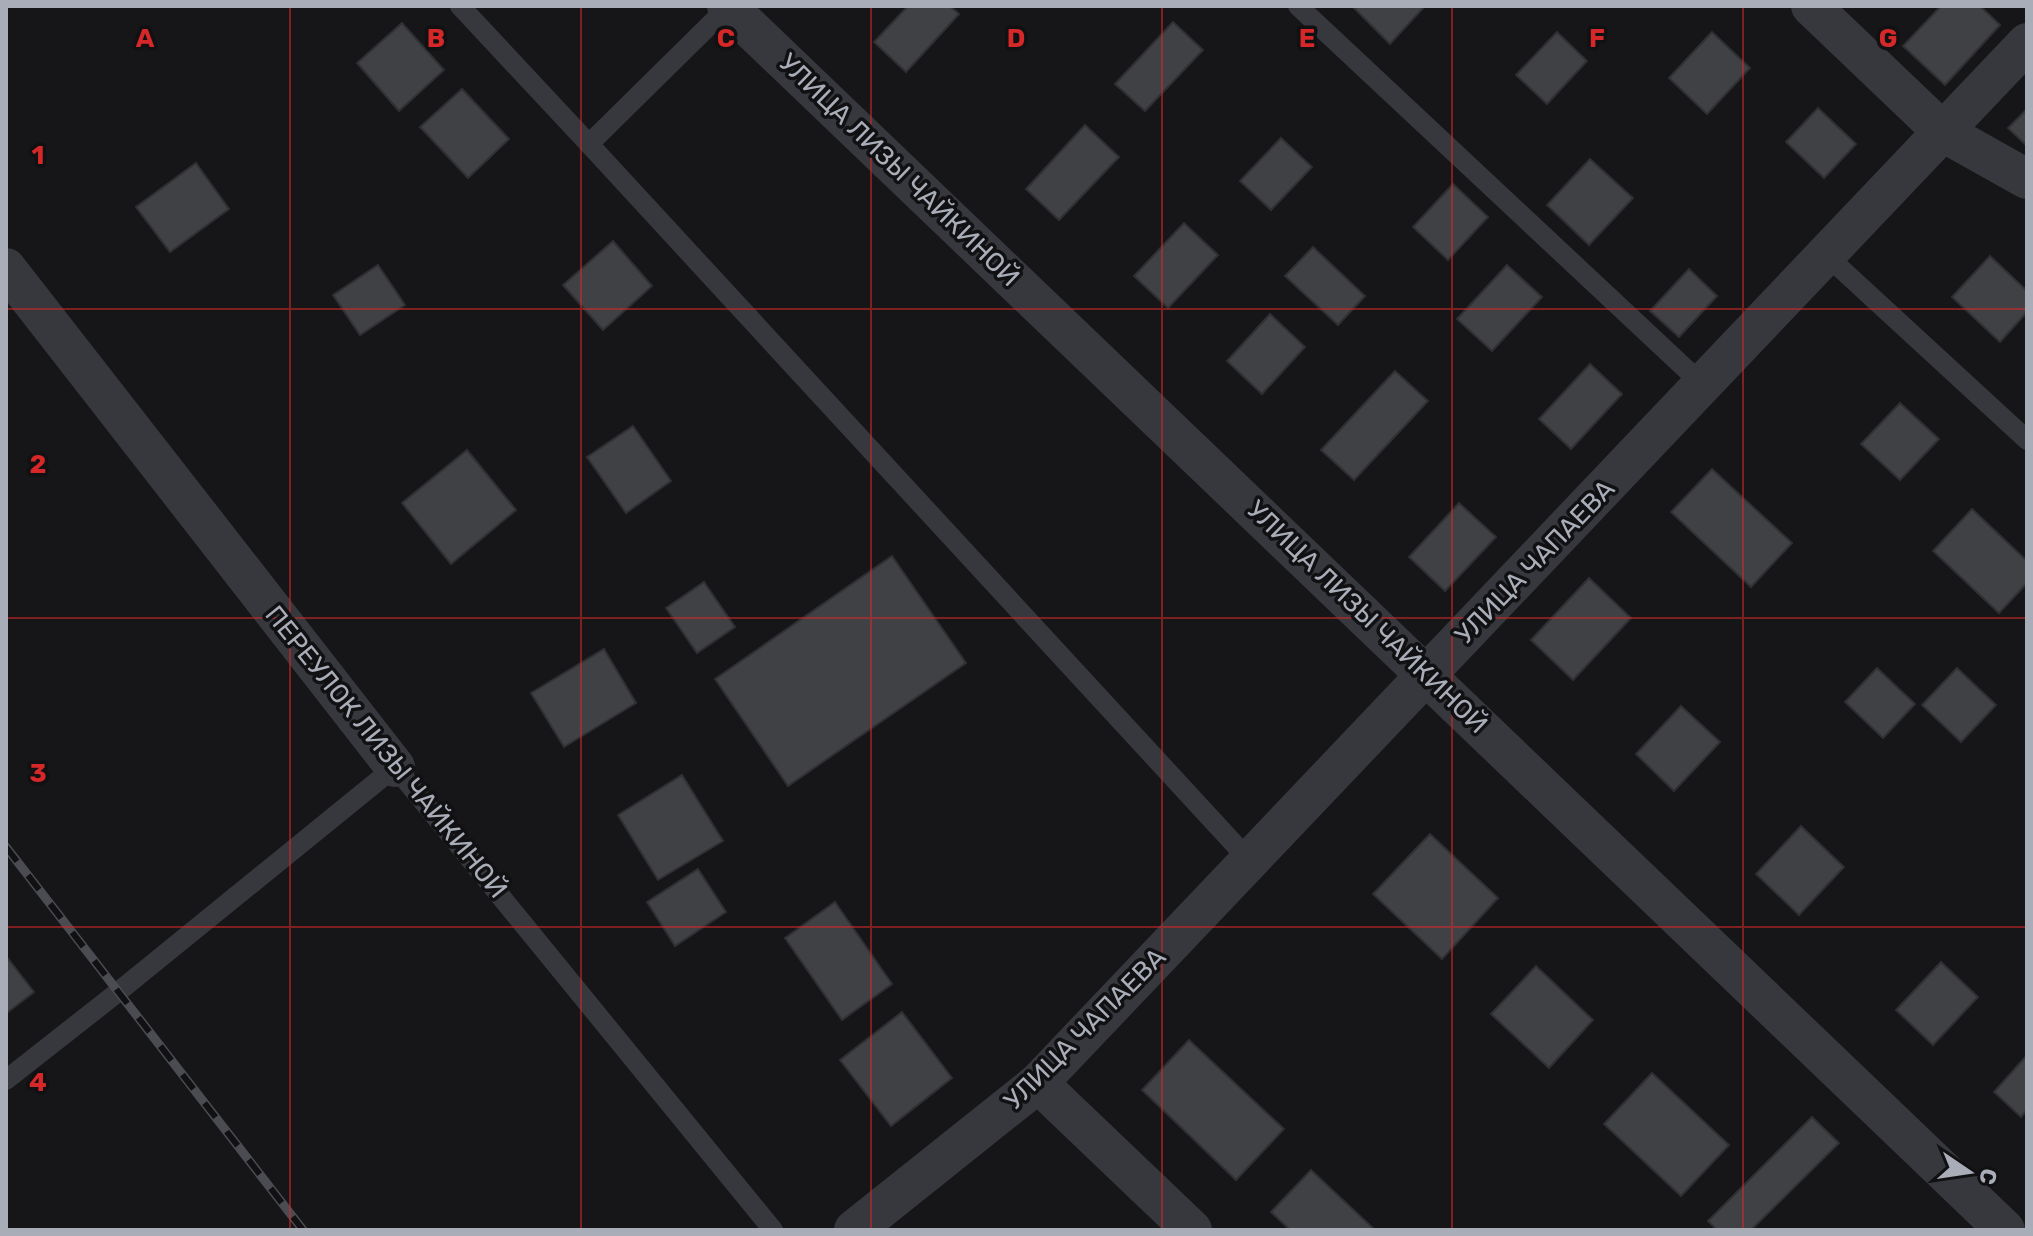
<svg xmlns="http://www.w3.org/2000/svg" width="2033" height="1236" font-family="Rubik,sans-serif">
  <rect width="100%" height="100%" fill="#161618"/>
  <g fill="#404145" stroke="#303034" stroke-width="2">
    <path d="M 908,6 L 950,6 L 959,14 L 906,72 L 874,42 Z"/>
    <path d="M 1352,6 L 1425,6 L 1390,44 Z"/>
    <path d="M 1941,6 L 1980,6 L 2000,25 L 1945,85 L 1903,46 Z"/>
    <path d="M 1173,22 L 1203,50 L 1145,111 L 1115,84 Z"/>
    <path d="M 402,23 L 444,70 L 399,111 L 357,63 Z"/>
    <path d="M 1557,32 L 1587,61 L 1547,104 L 1516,75 Z"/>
    <path d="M 1712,32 L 1750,68 L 1707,114 L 1669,78 Z"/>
    <path d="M 462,89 L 509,139 L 468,178 L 420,127 Z"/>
    <path d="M 1818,108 L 1856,144 L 1824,178 L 1786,142 Z"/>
    <path d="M 2027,109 L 2027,146 L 2008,128 Z"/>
    <path d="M 1085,125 L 1119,157 L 1059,220 L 1026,189 Z"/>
    <path d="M 1281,138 L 1312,167 L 1271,210 L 1240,181 Z"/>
    <path d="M 1590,159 L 1633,198 L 1589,245 L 1547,205 Z"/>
    <path d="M 196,163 L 229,209 L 170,252 L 136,207 Z"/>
    <path d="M 1453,184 L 1488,217 L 1448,260 L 1413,227 Z"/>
    <path d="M 1184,223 L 1218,255 L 1168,308 L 1134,276 Z"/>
    <path d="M 613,241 L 652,286 L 603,330 L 563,285 Z"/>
    <path d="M 1313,247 L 1365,296 L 1338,325 L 1285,276 Z"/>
    <path d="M 1990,256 L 2027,291 L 2027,312 L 2000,342 L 1952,297 Z"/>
    <path d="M 378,265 L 405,305 L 360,335 L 333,295 Z"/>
    <path d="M 1507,265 L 1542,297 L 1492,351 L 1457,319 Z"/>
    <path d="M 1689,269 L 1717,296 L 1679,337 L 1650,311 Z"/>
    <path d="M 1270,314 L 1305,347 L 1262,394 L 1227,361 Z"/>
    <path d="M 1590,364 L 1622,394 L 1571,449 L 1539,419 Z"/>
    <path d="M 1395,371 L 1428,401 L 1354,480 L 1321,450 Z"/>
    <path d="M 1900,403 L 1939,439 L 1900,480 L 1861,444 Z"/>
    <path d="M 633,426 L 671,481 L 626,513 L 587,457 Z"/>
    <path d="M 467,450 L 516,510 L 451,564 L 402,503 Z"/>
    <path d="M 1712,469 L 1792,543 L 1751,587 L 1671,512 Z"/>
    <path d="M 1459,503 L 1496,537 L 1445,591 L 1409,557 Z"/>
    <path d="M 1972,509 L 2027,561 L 2027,583 L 1999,613 L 1933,551 Z"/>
    <path d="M 892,556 L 966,663 L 788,786 L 715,679 Z"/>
    <path d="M 1589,578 L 1631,618 L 1573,680 L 1531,640 Z"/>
    <path d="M 704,582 L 735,627 L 697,653 L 666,608 Z"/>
    <path d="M 604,649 L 636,703 L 564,747 L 531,693 Z"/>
    <path d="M 1877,668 L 1915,704 L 1883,738 L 1845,702 Z"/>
    <path d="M 1957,668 L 1996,705 L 1961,742 L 1922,705 Z"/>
    <path d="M 1681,706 L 1720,742 L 1674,791 L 1636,754 Z"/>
    <path d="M 682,775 L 723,841 L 658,880 L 618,815 Z"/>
    <path d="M 1801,826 L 1844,867 L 1799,915 L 1756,874 Z"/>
    <path d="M 1430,834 L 1498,898 L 1442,959 L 1373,894 Z"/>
    <path d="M 698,869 L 726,912 L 675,946 L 647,902 Z"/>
    <path d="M 835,902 L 892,984 L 842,1020 L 785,938 Z"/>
    <path d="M 6,956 L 34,992 L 8,1012 L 6,1010 Z"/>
    <path d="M 1941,962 L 1978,997 L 1933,1045 L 1896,1010 Z"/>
    <path d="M 1536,966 L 1593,1020 L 1549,1068 L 1491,1014 Z"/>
    <path d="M 902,1012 L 952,1078 L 891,1126 L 840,1060 Z"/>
    <path d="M 1189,1040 L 1284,1129 L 1236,1180 L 1142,1090 Z"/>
    <path d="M 2027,1055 L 2027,1110 L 2021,1117 L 1994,1092 Z"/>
    <path d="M 1652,1073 L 1729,1145 L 1681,1196 L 1604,1124 Z"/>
    <path d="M 1812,1117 L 1839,1143 L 1751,1230 L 1717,1230 L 1708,1221 Z"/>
    <path d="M 1311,1170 L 1375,1230 L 1290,1230 L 1271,1212 Z"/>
  </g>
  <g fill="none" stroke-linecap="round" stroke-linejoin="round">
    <g stroke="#37383d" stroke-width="20">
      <path d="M 460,6 L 589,144 L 1250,861"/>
      <path d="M 1298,6 L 1703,385"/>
      <path d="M 589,144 L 728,7"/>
      <path d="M 1826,255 L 2027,440"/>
      <path d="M 6,1080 L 118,992 L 395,767 L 773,1230"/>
    </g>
    <g stroke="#37383d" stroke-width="40">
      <path d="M 727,6 L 2005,1230"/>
      <path d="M 1811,6 L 1943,132 L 2027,179"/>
      <path d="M 6,268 L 395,767"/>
      <path d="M 1038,1083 L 1192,1230"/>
      <path d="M 854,1230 L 1038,1083 L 2027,43"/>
    </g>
    <defs>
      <path id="rail" d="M 6,847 L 303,1230"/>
    </defs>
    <use href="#rail" stroke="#4a4c52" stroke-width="9"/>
    <use href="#rail" stroke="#111113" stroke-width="6" stroke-dasharray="18" stroke-linecap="butt"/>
  </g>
  <path fill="none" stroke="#d62828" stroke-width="2" stroke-opacity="0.55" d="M 290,6 L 290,1230M 581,6 L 581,1230M 871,6 L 871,1230M 1162,6 L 1162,1230M 1452,6 L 1452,1230M 1743,6 L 1743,1230M 6,309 L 2027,309M 6,618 L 2027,618M 6,927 L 2027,927"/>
  <g text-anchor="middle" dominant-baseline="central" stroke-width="7" stroke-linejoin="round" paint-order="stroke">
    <g font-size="26" fill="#a8adb8" stroke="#111113">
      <text transform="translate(899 170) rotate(44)">УЛИЦА ЛИЗЫ ЧАЙКИНОЙ</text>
      <text transform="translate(1535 562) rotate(-46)">УЛИЦА ЧАПАЕВА</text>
      <text transform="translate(1367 617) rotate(44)">УЛИЦА ЛИЗЫ ЧАЙКИНОЙ</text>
      <text transform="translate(386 752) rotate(51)">ПЕРЕУЛОК ЛИЗЫ ЧАЙКИНОЙ</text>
      <text transform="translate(1085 1029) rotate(-45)">УЛИЦА ЧАПАЕВА</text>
    </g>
  </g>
  <g font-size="26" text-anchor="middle" font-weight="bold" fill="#d62828" stroke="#111113" stroke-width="7" stroke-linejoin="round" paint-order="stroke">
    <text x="145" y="47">A</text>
    <text x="436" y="47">B</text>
    <text x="726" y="47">C</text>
    <text x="1016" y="47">D</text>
    <text x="1307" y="47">E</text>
    <text x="1597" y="47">F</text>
    <text x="1888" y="47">G</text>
    <text x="38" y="164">1</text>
    <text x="38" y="473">2</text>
    <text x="38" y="782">3</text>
    <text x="38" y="1091">4</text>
  </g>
  <rect width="2033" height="1236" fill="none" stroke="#a8adb8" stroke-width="16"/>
  <g transform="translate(1969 1172) rotate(103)" stroke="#111113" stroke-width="6" paint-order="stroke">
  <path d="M0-6L14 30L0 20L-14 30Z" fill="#a8adb8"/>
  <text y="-12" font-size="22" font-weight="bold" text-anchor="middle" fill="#a8adb8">С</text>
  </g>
</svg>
